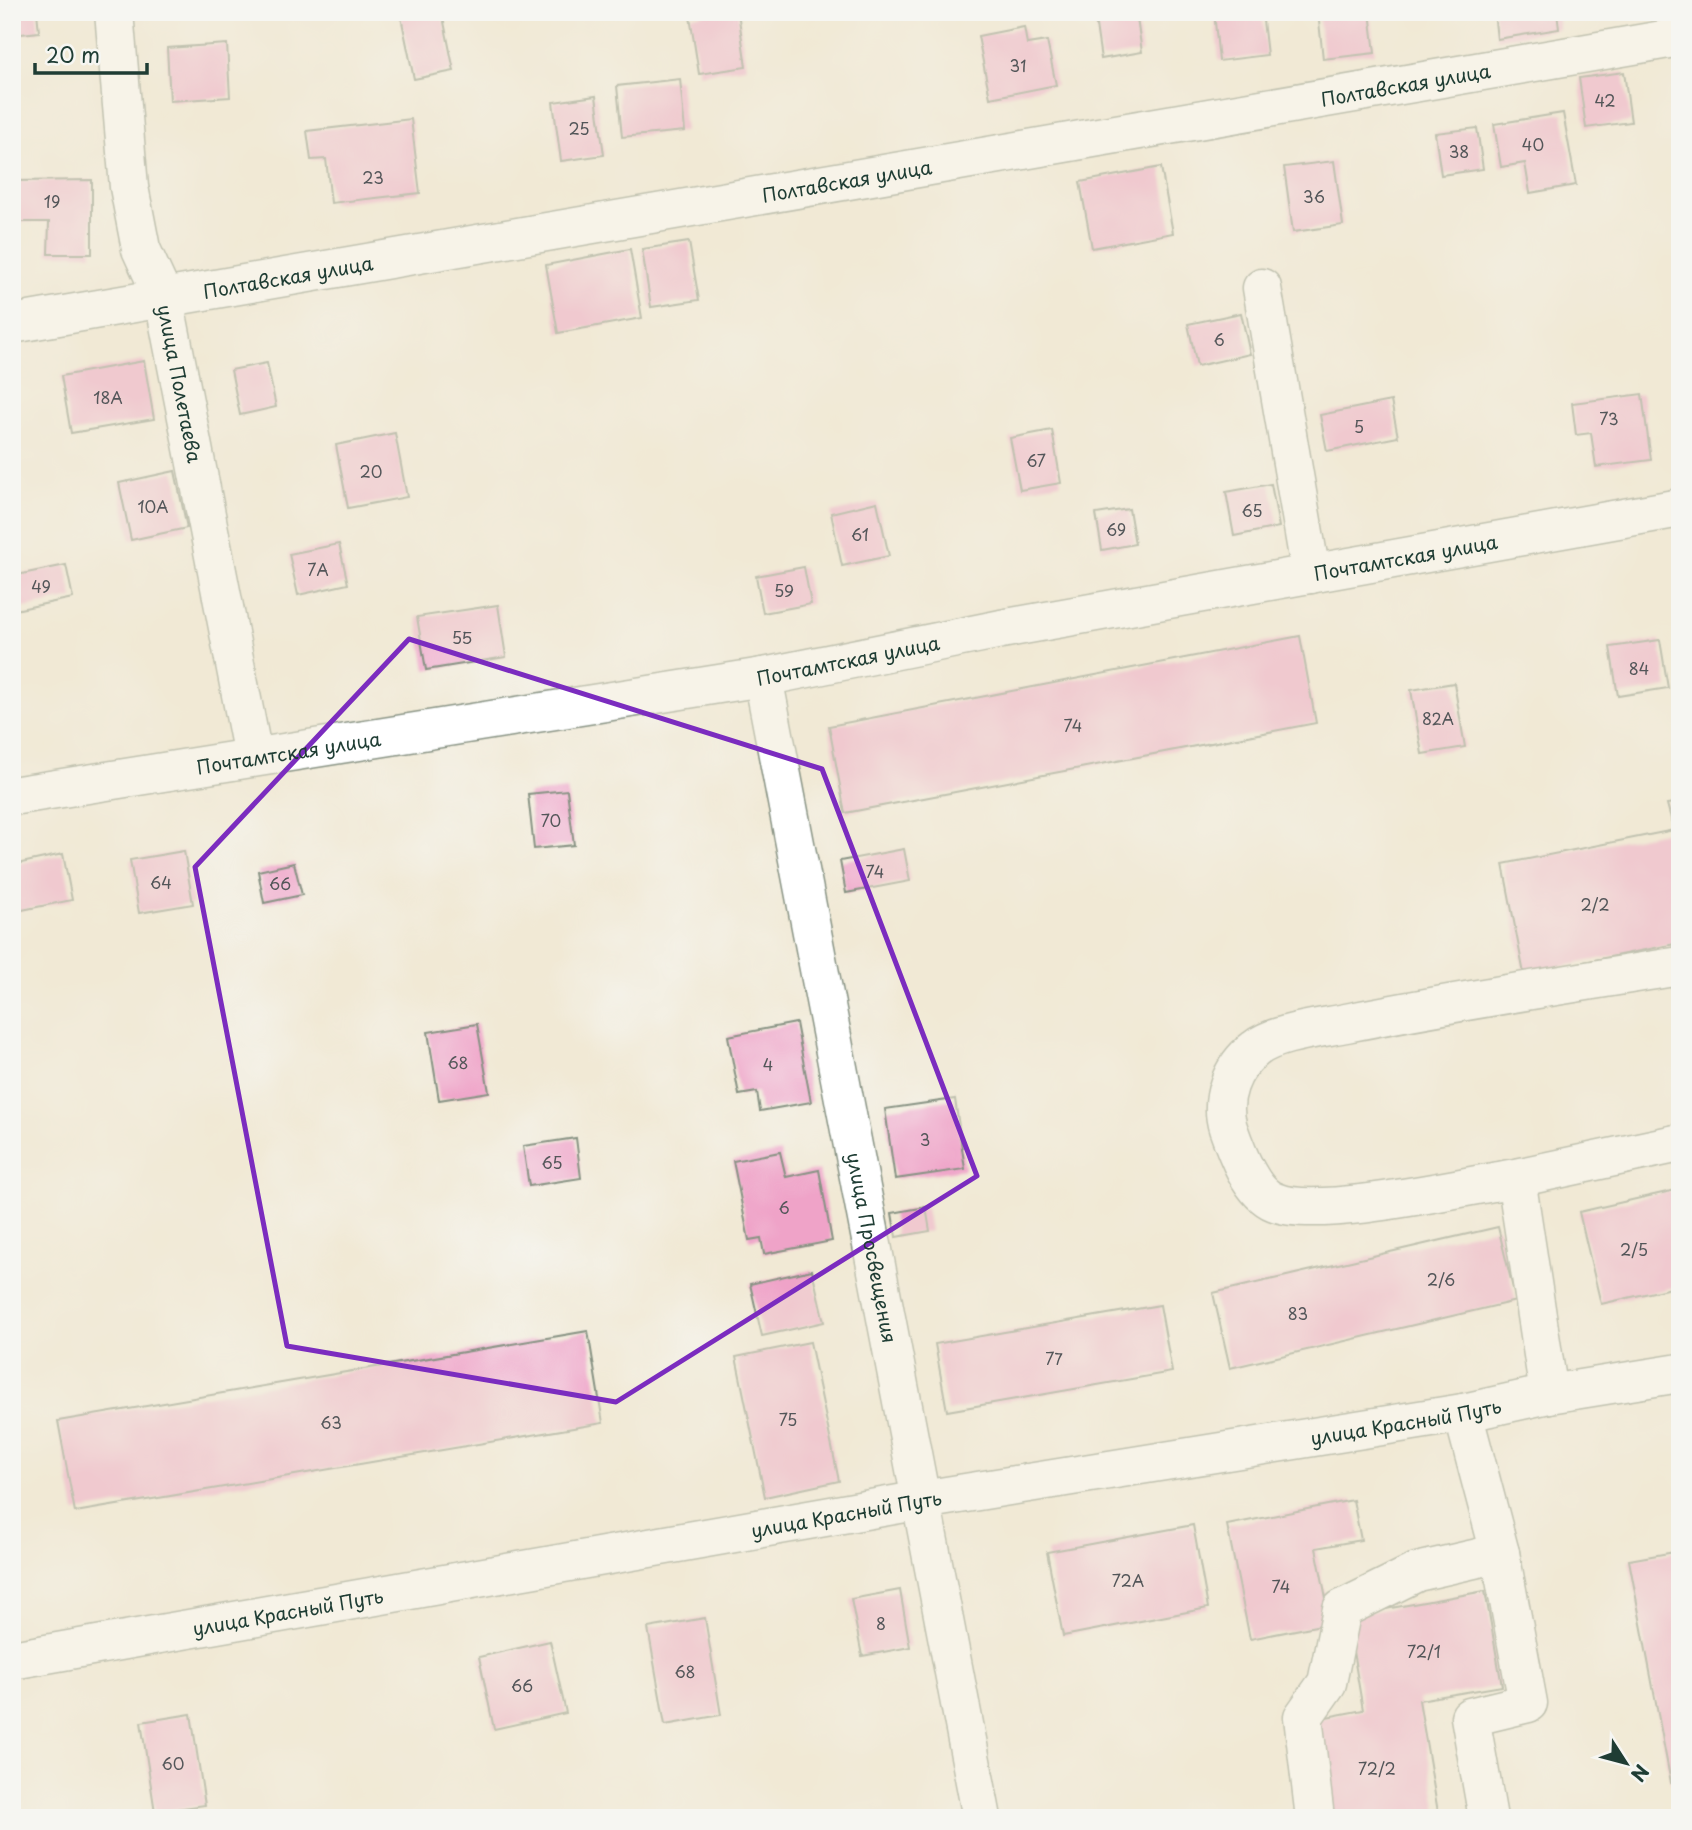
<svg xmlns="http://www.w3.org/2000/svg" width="1692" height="1830" font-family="'Playpen Sans',sans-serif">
  <rect width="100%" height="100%" fill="#f6f6f2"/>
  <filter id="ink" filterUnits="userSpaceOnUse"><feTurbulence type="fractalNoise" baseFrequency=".0143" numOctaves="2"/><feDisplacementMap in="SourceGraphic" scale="14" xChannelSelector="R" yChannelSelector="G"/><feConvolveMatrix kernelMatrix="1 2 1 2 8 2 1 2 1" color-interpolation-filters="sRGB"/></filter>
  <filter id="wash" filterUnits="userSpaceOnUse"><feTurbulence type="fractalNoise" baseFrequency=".00686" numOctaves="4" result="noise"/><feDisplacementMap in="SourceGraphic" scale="28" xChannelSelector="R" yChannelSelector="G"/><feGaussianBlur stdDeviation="1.57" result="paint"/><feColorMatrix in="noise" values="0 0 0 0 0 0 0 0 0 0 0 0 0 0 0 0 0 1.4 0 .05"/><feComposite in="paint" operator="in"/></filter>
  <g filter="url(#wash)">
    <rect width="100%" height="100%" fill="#f1e9d5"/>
    <g id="blocks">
      <g fill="#efa3c8">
        <path d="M 12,12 L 37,12 L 39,32 L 12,35 Z"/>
        <path d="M 400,12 L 442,12 L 454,71 L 414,79 Z"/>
        <path d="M 718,12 L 738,12 L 746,67 L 699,74 L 690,16 Z"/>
        <path d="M 1094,12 L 1136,12 L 1142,52 L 1101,59 Z"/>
        <path d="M 1214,12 L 1262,12 L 1267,55 L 1219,61 Z"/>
        <path d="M 1318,12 L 1370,12 L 1375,53 L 1323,59 Z"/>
        <path d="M 1494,12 L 1557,12 L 1559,29 L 1497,39 Z"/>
        <path d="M 1024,27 L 1027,44 L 1047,41 L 1056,85 L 990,98 L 978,36 Z"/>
        <path d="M 227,44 L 230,97 L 170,101 L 167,48 Z"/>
        <path d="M 1624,72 L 1631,122 L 1586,128 L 1579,78 Z"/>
        <path d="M 680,79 L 685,131 L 622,137 L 617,86 Z"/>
        <path d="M 596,96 L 604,155 L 561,161 L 553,102 Z"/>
        <path d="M 1563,113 L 1576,185 L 1530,193 L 1525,163 L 1501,167 L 1494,124 Z"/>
        <path d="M 411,119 L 420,193 L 331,203 L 326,159 L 311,160 L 307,131 Z"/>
        <path d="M 1477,128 L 1483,169 L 1441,175 L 1435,133 Z"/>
        <path d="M 1334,161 L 1343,225 L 1293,232 L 1284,167 Z"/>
        <path d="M 1161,167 L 1173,233 L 1092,248 L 1080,182 Z"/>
        <path d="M 92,180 L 92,254 L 48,254 L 49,222 L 12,222 L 12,181 Z"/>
        <path d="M 689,242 L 699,300 L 651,307 L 642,249 Z"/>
        <path d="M 630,249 L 642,318 L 558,333 L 546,265 Z"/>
        <path d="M 1241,313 L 1250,354 L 1197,366 L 1188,324 Z"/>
        <path d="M 144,361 L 154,419 L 71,433 L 61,376 Z"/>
        <path d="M 267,363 L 276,407 L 240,415 L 231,370 Z"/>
        <path d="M 1642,394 L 1651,460 L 1596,467 L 1591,433 L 1576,435 L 1572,403 Z"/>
        <path d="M 1391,401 L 1398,437 L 1327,451 L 1320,415 Z"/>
        <path d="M 1052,430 L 1061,483 L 1020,490 L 1010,438 Z"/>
        <path d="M 395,433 L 407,497 L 348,508 L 336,445 Z"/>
        <path d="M 175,471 L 187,528 L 131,540 L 119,483 Z"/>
        <path d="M 1271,484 L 1279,527 L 1234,536 L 1226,492 Z"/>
        <path d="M 877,502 L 889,556 L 842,566 L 831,513 Z"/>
        <path d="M 1129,509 L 1135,544 L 1102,550 L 1096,514 Z"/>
        <path d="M 339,544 L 348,584 L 298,595 L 289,554 Z"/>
        <path d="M 66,565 L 73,598 L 15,610 L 12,576 Z"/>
        <path d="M 804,567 L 811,604 L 763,613 L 756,576 Z"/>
        <path d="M 498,605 L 506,657 L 426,670 L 417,617 Z"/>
        <path d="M 1300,636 L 1316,723 L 845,813 L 829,726 Z"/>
        <path d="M 1660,640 L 1668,688 L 1618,696 L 1610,647 Z"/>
        <path d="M 1454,683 L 1465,747 L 1422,754 L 1411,690 Z"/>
        <path d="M 567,790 L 574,845 L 534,849 L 528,794 Z"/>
        <path d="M 1680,802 L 1680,943 L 1524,974 L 1503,864 L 1674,830 L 1667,804 Z"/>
        <path d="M 904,849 L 910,881 L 846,893 L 840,861 Z"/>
        <path d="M 184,851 L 193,904 L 139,913 L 130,860 Z"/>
        <path d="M 63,854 L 72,900 L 12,912 L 12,865 Z"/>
        <path d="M 294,863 L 302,895 L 264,903 L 258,871 Z"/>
        <path d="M 796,1023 L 811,1102 L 760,1111 L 757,1092 L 739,1095 L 728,1036 Z"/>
        <path d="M 477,1024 L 489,1092 L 439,1100 L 428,1032 Z"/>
        <path d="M 955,1099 L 965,1169 L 895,1179 L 885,1109 Z"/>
        <path d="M 576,1138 L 581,1178 L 529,1186 L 523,1146 Z"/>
        <path d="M 780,1152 L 786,1177 L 819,1170 L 832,1241 L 764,1254 L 761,1238 L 749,1240 L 733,1161 Z"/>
        <path d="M 1680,1189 L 1680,1286 L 1601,1304 L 1579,1212 Z"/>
        <path d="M 926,1207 L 930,1231 L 896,1237 L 892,1213 Z"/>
        <path d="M 1498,1227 L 1516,1301 L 1230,1368 L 1213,1293 Z"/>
        <path d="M 812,1270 L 824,1322 L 762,1336 L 750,1284 Z"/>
        <path d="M 1160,1305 L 1172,1372 L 947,1411 L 935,1344 Z"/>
        <path d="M 588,1331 L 603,1423 L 75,1512 L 58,1421 Z"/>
        <path d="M 810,1342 L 839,1481 L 765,1497 L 736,1357 Z"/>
        <path d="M 1353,1500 L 1361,1540 L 1316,1548 L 1331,1623 L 1250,1639 L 1227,1525 Z"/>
        <path d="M 1193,1525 L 1208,1608 L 1063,1636 L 1047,1552 Z"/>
        <path d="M 1680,1551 L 1680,1781 L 1671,1783 L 1629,1560 Z"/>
        <path d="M 900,1590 L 910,1647 L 862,1656 L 851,1599 Z"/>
        <path d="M 1485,1591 L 1502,1686 L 1419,1700 L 1439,1818 L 1333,1818 L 1316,1719 L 1363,1710 L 1347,1616 Z"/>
        <path d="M 705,1618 L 721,1715 L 665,1725 L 648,1628 Z"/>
        <path d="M 550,1641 L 566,1713 L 494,1729 L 479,1657 Z"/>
        <path d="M 191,1714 L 205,1805 L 155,1812 L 141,1722 Z"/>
      </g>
    </g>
  </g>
  <g filter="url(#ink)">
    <use href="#blocks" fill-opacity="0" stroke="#889384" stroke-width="2"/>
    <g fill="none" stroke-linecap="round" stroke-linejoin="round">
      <defs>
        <g id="minor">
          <path id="s1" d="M 114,12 L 129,187 L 141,249 L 164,299 L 253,756"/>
          <path d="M 1262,288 L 1311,574"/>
          <path id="s2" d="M 12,324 L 1680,37"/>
          <path id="s3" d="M 763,677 L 982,1818"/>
          <path id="s4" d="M 12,796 L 763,677 L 1001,629 L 1680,508"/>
          <path d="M 1516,1178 L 1680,1143"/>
          <path d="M 1549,1394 L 1516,1178 C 1465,1186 1318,1220 1275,1202 C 1251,1193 1236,1151 1228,1128 C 1219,1100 1231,1067 1255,1049 C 1274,1033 1321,1028 1346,1023 C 1457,1001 1568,984 1680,966"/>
          <path d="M 1463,1413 L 1500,1553 L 1528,1703 L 1470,1717 L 1488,1818"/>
          <path id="s5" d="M 12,1660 L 922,1500 L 1463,1413 L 1549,1394 L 1680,1373"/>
          <path d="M 1315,1818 L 1303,1717 L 1327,1683 L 1342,1609 L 1417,1572 L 1500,1553"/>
        </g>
      </defs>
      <use href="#minor" stroke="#889384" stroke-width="41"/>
      <use href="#minor" stroke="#fff" stroke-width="38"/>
    </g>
  </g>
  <path d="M0 0H1692V1830H0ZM 409,639 L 822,769 L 977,1176 L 616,1402 L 287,1346 L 195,867 Z" fill="#f1e9d5" fill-opacity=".55" fill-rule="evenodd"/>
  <path fill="none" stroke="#7b2cbf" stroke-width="5" stroke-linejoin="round" d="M 409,639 L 822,769 L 977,1176 L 616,1402 L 287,1346 L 195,867 Z"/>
  <g text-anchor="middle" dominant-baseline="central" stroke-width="6" stroke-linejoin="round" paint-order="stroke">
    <g font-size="16" fill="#535659">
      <text x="1018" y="65">31</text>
      <text x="1605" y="100">42</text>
      <text x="579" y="128">25</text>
      <text x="1533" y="144">40</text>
      <text x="1459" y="151">38</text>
      <text x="373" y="177">23</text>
      <text x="1314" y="196">36</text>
      <text x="52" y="201">19</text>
      <text x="1219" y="339">6</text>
      <text x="108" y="397">18А</text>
      <text x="1609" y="418">73</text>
      <text x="1359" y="426">5</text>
      <text x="1036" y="460">67</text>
      <text x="371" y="471">20</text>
      <text x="153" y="506">10А</text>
      <text x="1252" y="510">65</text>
      <text x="1116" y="529">69</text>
      <text x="860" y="534">61</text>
      <text x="318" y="569">7А</text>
      <text x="41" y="586">49</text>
      <text x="784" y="590">59</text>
      <text x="462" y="637">55</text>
      <text x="1639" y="668">84</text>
      <text x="1438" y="718">82А</text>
      <text x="1073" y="725">74</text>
      <text x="551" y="820">70</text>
      <text x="875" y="871">74</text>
      <text x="161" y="882">64</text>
      <text x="280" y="883">66</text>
      <text x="1595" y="904">2/2</text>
      <text x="458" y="1062">68</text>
      <text x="768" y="1064">4</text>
      <text x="925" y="1139">3</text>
      <text x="552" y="1162">65</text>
      <text x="784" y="1207">6</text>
      <text x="1634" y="1249">2/5</text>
      <text x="1441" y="1279">2/6</text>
      <text x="1298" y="1313">83</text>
      <text x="1054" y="1358">77</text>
      <text x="788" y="1419">75</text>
      <text x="331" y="1422">63</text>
      <text x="1128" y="1580">72А</text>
      <text x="1281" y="1586">74</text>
      <text x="881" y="1623">8</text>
      <text x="1424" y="1651">72/1</text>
      <text x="685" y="1671">68</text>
      <text x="522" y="1685">66</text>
      <text x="173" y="1763">60</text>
      <text x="1377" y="1768">72/2</text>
    </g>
    <g font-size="19" fill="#1f3d34" stroke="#f6f6f2">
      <text stroke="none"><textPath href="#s2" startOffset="1414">Полтавская улица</textPath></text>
      <text stroke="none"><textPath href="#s2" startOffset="847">Полтавская улица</textPath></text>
      <text stroke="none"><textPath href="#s2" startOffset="280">Полтавская улица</textPath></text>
      <text stroke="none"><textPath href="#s1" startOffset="380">улица Полетаева</textPath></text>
      <text stroke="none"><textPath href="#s4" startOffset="1414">Почтамтская улица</textPath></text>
      <text stroke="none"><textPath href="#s4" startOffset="847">Почтамтская улица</textPath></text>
      <text stroke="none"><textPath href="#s4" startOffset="280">Почтамтская улица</textPath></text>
      <text stroke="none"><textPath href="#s3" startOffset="581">улица Просвещения</textPath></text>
      <text stroke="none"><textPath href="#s5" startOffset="1414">улица Красный Путь</textPath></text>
      <text stroke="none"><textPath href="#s5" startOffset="847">улица Красный Путь</textPath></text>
      <text stroke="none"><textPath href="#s5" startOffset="280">улица Красный Путь</textPath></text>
    </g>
  </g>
  <rect width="1692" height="1830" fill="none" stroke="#f6f6f2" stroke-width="42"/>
  <g transform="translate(1626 1763) rotate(126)" stroke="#f6f6f2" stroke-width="5" paint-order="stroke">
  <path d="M0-5L12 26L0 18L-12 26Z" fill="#1f3d34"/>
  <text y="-10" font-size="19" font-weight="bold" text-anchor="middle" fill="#1f3d34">N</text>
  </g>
  <path d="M35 63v10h112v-10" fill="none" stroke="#1f3d34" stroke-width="3.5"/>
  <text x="46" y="63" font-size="21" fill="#1f3d34" stroke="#f6f6f2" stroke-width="5" paint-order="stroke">20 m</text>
</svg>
